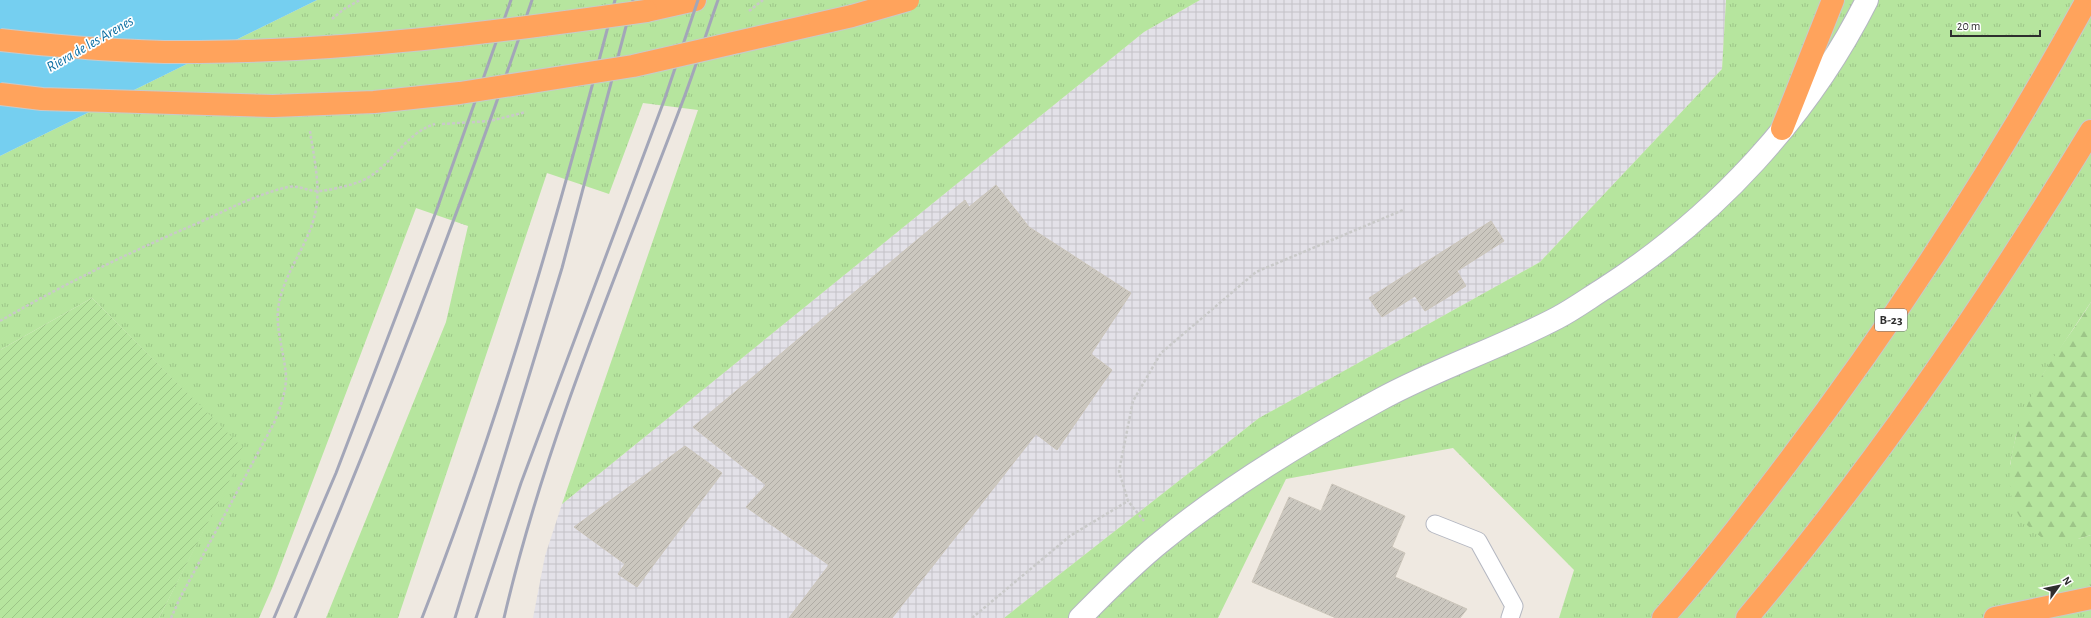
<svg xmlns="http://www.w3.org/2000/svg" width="2091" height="618" font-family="'Alegreya Sans',sans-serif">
  <defs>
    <pattern id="industrial-grid" width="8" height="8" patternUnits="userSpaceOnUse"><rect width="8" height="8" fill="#e3e1e8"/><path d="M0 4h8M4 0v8" fill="none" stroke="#c3c1c7"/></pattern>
    <pattern id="grass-tufts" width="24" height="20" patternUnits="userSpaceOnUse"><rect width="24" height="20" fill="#b6e59e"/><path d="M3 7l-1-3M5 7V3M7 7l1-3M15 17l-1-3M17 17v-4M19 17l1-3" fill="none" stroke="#9dc588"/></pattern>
    <pattern id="forest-firs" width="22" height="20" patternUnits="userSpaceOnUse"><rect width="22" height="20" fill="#b6e59e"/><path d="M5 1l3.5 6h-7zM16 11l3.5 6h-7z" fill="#9dc588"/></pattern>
    <pattern id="garden-furrows" width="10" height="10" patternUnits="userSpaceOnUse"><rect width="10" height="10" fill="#b6e59e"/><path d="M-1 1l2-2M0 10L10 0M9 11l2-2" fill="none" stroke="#9dc588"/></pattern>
    <pattern id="building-hatch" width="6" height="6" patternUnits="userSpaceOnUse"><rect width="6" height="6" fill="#cbc7bf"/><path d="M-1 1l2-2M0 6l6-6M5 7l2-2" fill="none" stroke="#afaba4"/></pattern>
  </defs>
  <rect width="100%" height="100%" fill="#efe9e1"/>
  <path fill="url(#industrial-grid)" d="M 1200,0 L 1726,0 L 1722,69 L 1540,262 L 1259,418 L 1004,618 L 533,618 L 545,556 L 562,504 L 1144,32 Z"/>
  <g fill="url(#grass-tufts)">
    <path d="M 317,0 L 1200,0 L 1144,32 L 562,504 L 698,110 L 643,103 L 609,194 L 547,173 L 398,618 L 326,618 L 446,322 L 468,226 L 416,208 L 273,586 L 259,618 L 159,618 L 244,450 L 92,298 L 0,350 L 0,156 Z"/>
    <path d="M 1726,0 L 2091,0 L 2091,302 L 2042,376 L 2016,436 L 2010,464 L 2078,539 L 2091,535 L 2091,618 L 1559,618 L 1574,570 L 1453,448 L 1286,479 L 1218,618 L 1004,618 L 1259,418 L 1540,262 L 1722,69 Z"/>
  </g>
  <path fill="url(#forest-firs)" d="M 2091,302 L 2091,535 L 2078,539 L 2043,539 C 2037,533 2029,528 2023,521 C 1992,484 2022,409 2043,374 C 2058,349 2076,327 2091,302 Z"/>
  <path fill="url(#garden-furrows)" d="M 92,298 L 245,450 L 159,618 L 0,618 L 0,350 Z"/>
  <path fill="#75cff0" d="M 0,0 L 317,0 L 0,156 Z"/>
  <g fill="url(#building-hatch)" stroke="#cbc5ba">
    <path d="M 996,185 L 1029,227 L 1131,293 L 1091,354 L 1112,370 L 1057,450 L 1036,434 L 892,618 L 789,618 L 829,565 L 746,507 L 766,485 L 693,427 L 965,200 L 969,207 Z"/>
    <path d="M 1491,221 L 1504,241 L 1457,271 L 1466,286 L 1425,311 L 1415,296 L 1382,317 L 1369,298 Z"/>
    <path d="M 685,446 L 722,473 L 637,587 L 618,574 L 625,564 L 574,527 Z"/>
    <path d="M 1332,484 L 1405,516 L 1392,547 L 1405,553 L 1395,577 L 1467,609 L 1460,618 L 1336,618 L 1252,582 L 1289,497 L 1321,511 Z"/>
  </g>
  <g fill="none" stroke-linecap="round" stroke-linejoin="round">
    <defs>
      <path id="lane" d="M 1435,524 L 1478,541 L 1514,606 L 1510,618"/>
      <path id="secondary" d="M 1080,618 C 1106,592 1133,564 1162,541 C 1229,486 1305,440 1381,399 C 1438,368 1500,348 1557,318 C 1574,309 1589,298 1605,288 C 1715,217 1808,117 1867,0"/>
      <g id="highway">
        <path d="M 646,11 L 695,0"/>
        <path d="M 1782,129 L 1833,0"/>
        <path d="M 1663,618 C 1707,568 1748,515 1788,462 C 1899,315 1999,161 2087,0"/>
        <path d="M 1747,618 C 1875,466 1988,301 2091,131"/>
        <path d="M 1995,618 L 2091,598"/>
      </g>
    </defs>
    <use href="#lane" stroke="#b4b7c1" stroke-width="19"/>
    <use href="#secondary" stroke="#b4b7c1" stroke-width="24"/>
    <use href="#highway" stroke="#c9c9c9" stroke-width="24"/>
    <g stroke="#c9c9c9" stroke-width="2.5" stroke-dasharray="3 2" stroke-linecap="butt">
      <path d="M 749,11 L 763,0"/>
      <path d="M 332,19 L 344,9 L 360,0"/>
      <path d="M 442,124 L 490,121 L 526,112"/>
      <path d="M 0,321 C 64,284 130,252 198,223 C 227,210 257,194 288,187 C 299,185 307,191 318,191 C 327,191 347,186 356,183 C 390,172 402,134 435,124"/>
      <path d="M 1144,521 L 1128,501 L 1119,471 L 1133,401 L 1161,353 L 1256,272 L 1403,210"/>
      <path d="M 171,618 L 180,598 L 274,423 C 280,408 286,393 286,377 C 285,355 276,332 278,310 C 282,275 305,251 314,218 C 322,191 314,158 310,131"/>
      <path d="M 972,618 L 1070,536 L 1128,501"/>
    </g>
    <use href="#lane" stroke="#fff" stroke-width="17"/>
    <use href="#secondary" stroke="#fff" stroke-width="22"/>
    <use href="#highway" stroke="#ffa35c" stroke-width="22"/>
    <g stroke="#a3a6b8" stroke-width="3">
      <path d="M 274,618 L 336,473 L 437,209 L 511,0"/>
      <path d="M 295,618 C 381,415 461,209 532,0"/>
      <path d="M 422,618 C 501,417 560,209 615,0"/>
      <path d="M 455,618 L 562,268 L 633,0"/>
      <path d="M 476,618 L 521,483 L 665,98 L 698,0"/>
      <path d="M 504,618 C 545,441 618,272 682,103 C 695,69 706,34 718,0"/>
    </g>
    <defs>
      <g id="highway-bridge">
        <path d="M 0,40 C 66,47 132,53 199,52 C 349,51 498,32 646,11"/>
        <path d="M 0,94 L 42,99 L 273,106 L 374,102 L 460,93 L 633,66 L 852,16 L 908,0"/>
      </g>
    </defs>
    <use href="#highway-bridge" stroke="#c9c9c9" stroke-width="24" stroke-linecap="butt"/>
    <use href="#highway-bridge" stroke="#ffa35c" stroke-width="22"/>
  </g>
  <g text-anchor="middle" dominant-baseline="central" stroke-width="3.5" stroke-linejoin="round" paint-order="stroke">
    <rect fill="#fff" stroke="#6d6d6d" stroke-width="1" x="1875" y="309" width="32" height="22" rx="3"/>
    <g font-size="13" font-weight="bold" fill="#2e2e2e">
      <text x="1891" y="320">B-23</text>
    </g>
    <g font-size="15" font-style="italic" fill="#0d6fa3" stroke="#fff">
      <text transform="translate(90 44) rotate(-30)">Riera de les Arenes</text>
    </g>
  </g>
  <g transform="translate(2059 586) rotate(57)" stroke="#ffffff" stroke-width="3" paint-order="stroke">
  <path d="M0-3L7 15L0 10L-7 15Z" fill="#2e2e2e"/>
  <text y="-6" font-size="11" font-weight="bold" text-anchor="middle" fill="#2e2e2e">N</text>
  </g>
  <path d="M1951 30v6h89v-6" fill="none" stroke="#2e2e2e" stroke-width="2"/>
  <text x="1957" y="30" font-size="12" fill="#2e2e2e" stroke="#ffffff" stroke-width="3" paint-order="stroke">20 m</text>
</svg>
